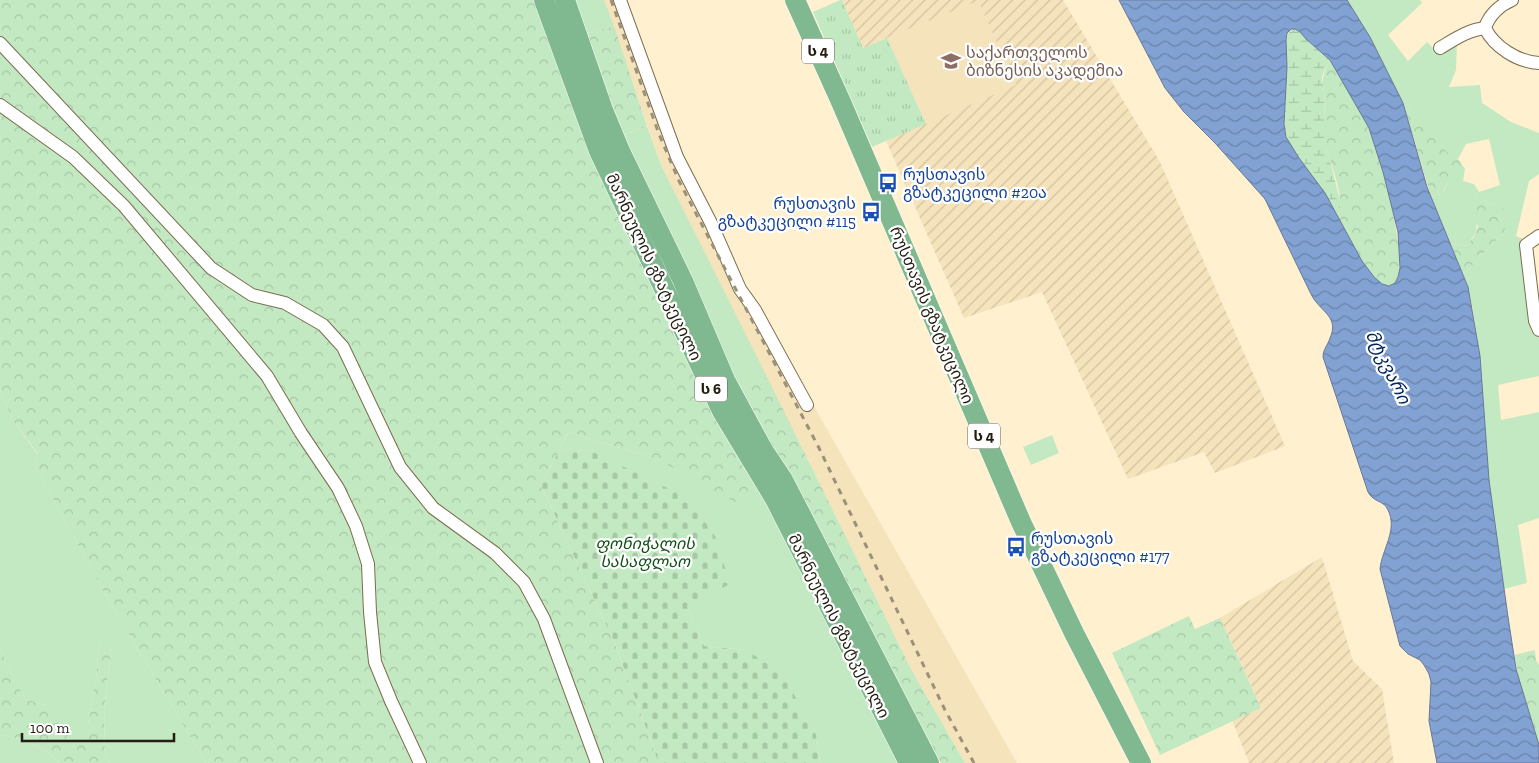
<svg xmlns="http://www.w3.org/2000/svg" width="1539" height="763" font-family="'Zilla Slab','Noto Sans Georgian',serif">
  <defs>
    <pattern id="industrial-furrows" width="10" height="10" patternUnits="userSpaceOnUse" patternTransform="scale(1.25)"><rect width="10" height="10" fill="#f5e3bc"/><path d="M-1 1l2-2M0 10L10 0M9 11l2-2" fill="none" stroke="#d2c2a1"/></pattern>
    <pattern id="forest-crowns" width="20" height="18" patternUnits="userSpaceOnUse" patternTransform="scale(1.25)"><rect width="20" height="18" fill="#c3e9c2"/><path d="M2 6a3 3 0 1 1 6 0M12 15a3 3 0 1 1 6 0" fill="none" stroke="#a7c7a6"/></pattern>
    <pattern id="wetland-marsh" width="20" height="14" patternUnits="userSpaceOnUse" patternTransform="scale(1.25)"><rect width="20" height="14" fill="#c3e9c2"/><path d="M1 5h8M5 5V1M11 12h8M15 12V8" fill="none" stroke="#a7c7a6"/></pattern>
    <pattern id="cemetery-stones" width="16" height="16" patternUnits="userSpaceOnUse" patternTransform="scale(1.25)"><rect width="16" height="16" fill="#c3e9c2"/><path d="M2 7V4a2 2 0 0 1 4 0v3zM10 15v-3a2 2 0 0 1 4 0v3z" fill="#a7c7a6"/></pattern>
    <pattern id="park-tufts" width="24" height="20" patternUnits="userSpaceOnUse" patternTransform="scale(1.25)"><rect width="24" height="20" fill="#c3e9c2"/><path d="M3 7l-1-3M5 7V3M7 7l1-3M15 17l-1-3M17 17v-4M19 17l1-3" fill="none" stroke="#a7c7a6"/></pattern>
    <pattern id="water-waves" width="16" height="10" patternUnits="userSpaceOnUse" patternTransform="scale(1.25)"><rect width="16" height="10" fill="#82a2d3"/><path d="M0 5q4-4 8 0t8 0" fill="none" stroke="#6a83aa"/></pattern>
  </defs>
  <rect width="100%" height="100%" fill="#fff0cf"/>
  <g fill="url(#industrial-furrows)">
    <path d="M 842,0 L 1063,0 L 1160,162 L 1285,446 L 1215,473 L 1204,452 L 1128,479 L 1042,292 L 964,318 L 886,141 L 1015,85 L 978,1 L 863,48 Z"/>
    <path d="M 1322,557 L 1353,661 L 1382,689 L 1394,763 L 1249,763 L 1232,720 L 1261,707 L 1220,618 Z"/>
  </g>
  <g fill="#f5e3bc">
    <path d="M 604,0 L 627,0 L 680,158 L 754,301 L 1017,763 L 965,763 L 911,669 L 661,165 Z"/>
    <path d="M 978,1 L 1016,85 L 926,124 L 887,38 Z"/>
  </g>
  <g fill="#c3e9c2">
    <path d="M 574,0 L 604,0 L 614,26 L 587,33 Z"/>
    <path d="M 1347,0 L 1420,0 L 1422,3 L 1388,35 L 1408,61 L 1427,42 L 1436,51 L 1457,42 L 1456,70 L 1449,87 L 1480,85 L 1482,103 L 1511,122 L 1539,133 L 1539,174 L 1529,181 L 1516,236 L 1523,239 L 1524,254 L 1539,335 L 1539,376 L 1498,385 L 1501,420 L 1539,412 L 1539,518 L 1518,525 L 1527,583 L 1504,589 L 1489,480 L 1480,356 L 1473,310 L 1468,287 L 1463,275 L 1504,232 L 1500,207 L 1487,203 L 1479,193 L 1476,198 L 1469,200 C 1476,222 1483,227 1466,246 L 1451,244 L 1431,196 L 1442,194 L 1448,183 L 1456,179 L 1474,184 L 1479,192 L 1500,185 L 1489,139 L 1466,144 L 1458,159 C 1445,156 1444,145 1436,137 C 1431,132 1425,129 1420,124 C 1413,115 1415,109 1403,103 L 1370,37 Z"/>
    <path d="M 647,126 L 661,165 L 767,377 L 740,391 L 623,135 Z"/>
    <path d="M 0,389 L 12,419 L 38,455 L 35,466 L 107,598 L 206,763 L 110,763 L 105,755 L 104,709 L 111,650 L 100,637 L 96,677 L 88,724 L 74,747 L 51,707 L 25,699 L 10,672 L 0,647 Z"/>
    <path d="M 569,432 L 658,460 L 737,502 L 766,492 L 901,763 L 820,763 L 816,735 L 746,650 L 704,646 L 687,606 L 591,451 L 560,449 Z"/>
    <path d="M 1052,435 L 1059,453 L 1031,465 L 1023,447 Z"/>
    <path d="M 0,735 L 16,738 L 46,750 L 59,763 L 0,763 Z"/>
  </g>
  <g fill="url(#forest-crowns)">
    <path d="M 0,0 L 535,0 L 766,492 L 737,503 L 658,460 L 569,432 L 541,485 L 615,644 L 655,752 L 658,763 L 206,763 L 107,598 L 35,466 L 38,454 L 12,419 L 0,389 Z"/>
    <path d="M 614,26 L 647,126 L 623,135 L 587,33 Z"/>
    <path d="M 1330,60 C 1339,73 1347,88 1355,102 C 1360,111 1366,120 1369,129 C 1376,147 1421,287 1387,286 C 1373,285 1346,236 1341,223 C 1338,216 1341,208 1340,200 C 1339,183 1331,166 1327,149 C 1326,143 1324,136 1324,130 C 1323,120 1326,110 1325,100 C 1323,81 1320,78 1330,60 Z"/>
    <path d="M 1403,103 C 1414,108 1415,117 1422,126 C 1424,127 1428,127 1430,128 C 1442,137 1442,155 1458,159 L 1465,169 L 1463,181 C 1451,178 1446,183 1442,194 L 1431,196 Z"/>
    <path d="M 1479,192 L 1487,203 L 1500,207 L 1509,213 L 1504,232 L 1463,275 L 1451,244 L 1466,246 L 1474,237 L 1478,226 L 1464,205 L 1469,200 L 1476,198 Z"/>
    <path d="M 767,377 L 911,669 L 965,763 L 941,763 L 854,604 L 807,505 L 740,391 Z"/>
    <path d="M 1189,616 L 1195,629 L 1220,618 L 1261,708 L 1160,755 L 1112,653 Z"/>
    <path d="M 100,636 L 111,650 L 104,709 L 105,755 L 110,763 L 59,763 L 46,750 L 16,738 L 0,735 L 0,647 L 10,672 L 25,699 L 51,707 L 74,746 L 88,724 L 96,677 Z"/>
    <path d="M 1535,650 L 1536,660 L 1539,665 L 1539,745 L 1518,676 L 1514,655 Z"/>
  </g>
  <path fill="url(#wetland-marsh)" d="M 1291,29 L 1295,29 L 1300,32 L 1306,39 L 1330,60 L 1324,71 L 1322,77 L 1325,101 L 1324,130 L 1327,149 L 1340,200 L 1340,222 C 1335,212 1330,201 1323,192 C 1313,177 1289,150 1286,134 C 1281,115 1286,90 1287,70 C 1287,57 1282,39 1291,29 Z"/>
  <path fill="url(#cemetery-stones)" d="M 560,449 L 591,451 L 688,498 L 715,536 L 730,584 L 687,606 L 704,646 L 746,650 L 783,674 L 816,735 L 820,763 L 658,763 L 655,752 L 615,644 L 541,485 Z"/>
  <path fill="url(#park-tufts)" d="M 840,0 L 842,0 L 863,48 L 887,38 L 926,124 L 872,147 L 813,12 Z"/>
  <path fill="url(#water-waves)" stroke="#667a99" fill-rule="evenodd" d="M 1119,0 L 1347,0 L 1370,37 L 1403,103 L 1427,187 L 1468,287 L 1480,356 L 1489,480 L 1508,617 L 1516,669 L 1539,745 L 1539,763 L 1437,763 L 1429,721 L 1431,682 L 1429,674 L 1424,665 L 1420,660 L 1408,654 L 1400,646 L 1380,569 C 1382,549 1398,530 1388,510 C 1384,500 1374,503 1368,492 L 1323,357 C 1323,349 1328,345 1330,338 C 1338,320 1326,314 1317,303 C 1314,300 1312,296 1310,292 L 1265,199 L 1215,143 L 1184,112 L 1165,88 ZM 1291,29 L 1295,29 L 1300,32 L 1306,39 L 1330,60 L 1369,128 L 1383,172 L 1398,232 L 1400,268 L 1398,277 L 1395,283 L 1389,286 L 1382,284 L 1374,277 L 1362,261 L 1325,193 L 1299,158 L 1286,137 L 1284,124 L 1287,67 L 1286,40 L 1287,33 Z"/>
  <g fill="none" stroke-linecap="round" stroke-linejoin="round">
    <defs>
      <g id="minor">
        <path d="M 620,0 L 677,157 L 711,223 L 740,289 L 755,310 L 807,405"/>
        <path d="M 1512,0 C 1500,5 1489,15 1485,28 C 1494,47 1518,62 1539,63"/>
        <path d="M 0,43 L 211,268 L 252,295 L 285,303 L 323,325 L 343,347 L 400,467 L 433,508 L 495,553 L 524,582 L 544,619 L 597,763"/>
        <path d="M 1440,48 C 1455,39 1468,30 1485,28"/>
        <path d="M 0,105 L 73,157 L 124,206 L 267,376 L 301,433 L 338,488 L 356,526 L 368,564 L 370,612 L 375,662 L 391,701 L 420,763"/>
        <path d="M 1539,236 L 1526,245 L 1535,321 L 1539,330"/>
      </g>
      <g id="trunk">
        <path d="M 544,0 L 599,151 L 722,411 L 775,499 L 909,763"/>
        <path d="M 565,0 L 603,110 L 620,151 L 683,281 L 725,380 L 763,450 L 783,480 L 929,763"/>
        <path d="M 795,0 L 841,102 L 1021,522 L 1074,633 L 1141,763"/>
      </g>
    </defs>
    <use href="#minor" stroke="#7a6d4f" stroke-width="14"/>
    <use href="#trunk" stroke="#fff" stroke-width="21"/>
    <use href="#minor" stroke="#fff" stroke-width="12"/>
    <use href="#trunk" stroke="#80b88f" stroke-width="20"/>
    <path stroke="#9b9079" stroke-width="3" stroke-dasharray="6 6" stroke-linecap="butt" d="M 611,0 L 659,134 L 679,181 L 819,448 L 945,710 L 974,763"/>
  </g>
  <defs>
    <symbol id="university-bare" viewBox="-9 -9 18 18"><path d="M0-5L7-2L0 1L-7-2ZM-4 1L0 2.5L4 1V4Q0 6-4 4Z" fill="#8d6e63" stroke="#fefffe" stroke-width="2.5" paint-order="stroke"/></symbol>
    <symbol id="bus-bare" viewBox="-9 -9 18 18"><path d="M-5-6H5V4H4V6H2V4H-2V6H-4V4H-5ZM-3.5-4V0h7V-4ZM-3.5 1.2v1.5H-2V1.2ZM2 1.2v1.5H3.5V1.2Z" fill="#1a4fb4" stroke="#fefffe" stroke-width="2.5" paint-order="stroke"/></symbol>
  </defs>
  <g fill-rule="evenodd">
    <use href="#university-bare" x="937" y="47" width="28" height="28"/>
    <use href="#bus-bare" x="874" y="169" width="28" height="28"/>
    <use href="#bus-bare" x="857" y="198" width="28" height="28"/>
    <use href="#bus-bare" x="1002" y="533" width="28" height="28"/>
  </g>
  <g text-anchor="middle" dominant-baseline="central" stroke-width="4.5" stroke-linejoin="round" paint-order="stroke">
    <g fill="#fefffe" stroke="#656259" stroke-width="1">
      <rect x="802" y="38.5" width="32" height="25" rx="4"/>
      <rect x="695" y="376.5" width="32" height="25" rx="4"/>
      <rect x="968" y="423.5" width="32" height="25" rx="4"/>
    </g>
    <g font-size="15" font-weight="bold" fill="#231e12">
      <text x="818" y="51">ს 4</text>
      <text x="711" y="389">ს 6</text>
      <text x="984" y="436">ს 4</text>
    </g>
    <g font-size="16" fill="#785e54" stroke="#fefffe" text-anchor="start">
      <text x="966" y="52">საქართველოს<tspan x="966" dy="18">ბიზნესის აკადემია</tspan></text>
    </g>
    <g font-size="16" fill="#164399" stroke="#fefffe" text-anchor="start">
      <text x="903" y="174">რუსთავის<tspan x="903" dy="18">გზატკეცილი #20ა</tspan></text>
      <text x="856" y="203" text-anchor="end">რუსთავის<tspan x="856" dy="18">გზატკეცილი #115</tspan></text>
      <text x="1031" y="538">რუსთავის<tspan x="1031" dy="18">გზატკეცილი #177</tspan></text>
    </g>
    <g font-size="16" fill="#231e12" stroke="#fefffe">
      <text transform="translate(654 267) rotate(65)">მარნეულის გზატკეცილი</text>
      <text transform="translate(932 315) rotate(67)">რუსთავის გზატკეცილი</text>
      <text transform="translate(839 626) rotate(63)">მარნეულის გზატკეცილი</text>
    </g>
    <g font-size="16" font-style="italic" fill="#115015" stroke="#fefffe">
      <text x="645" y="543">ფონიჭალის<tspan x="645" dy="18">სასაფლაო</tspan></text>
    </g>
    <g font-size="18" font-style="italic" fill="#00265f" stroke="#fefffe">
      <text transform="translate(1388 367) rotate(64)">მტკვარი</text>
    </g>
  </g>
  <path d="M22 733v8h152v-8" fill="none" stroke="#231e12" stroke-width="2.5"/>
  <text x="30" y="733" font-size="15" fill="#231e12" stroke="#fefffe" stroke-width="4" paint-order="stroke">100 m</text>
</svg>
